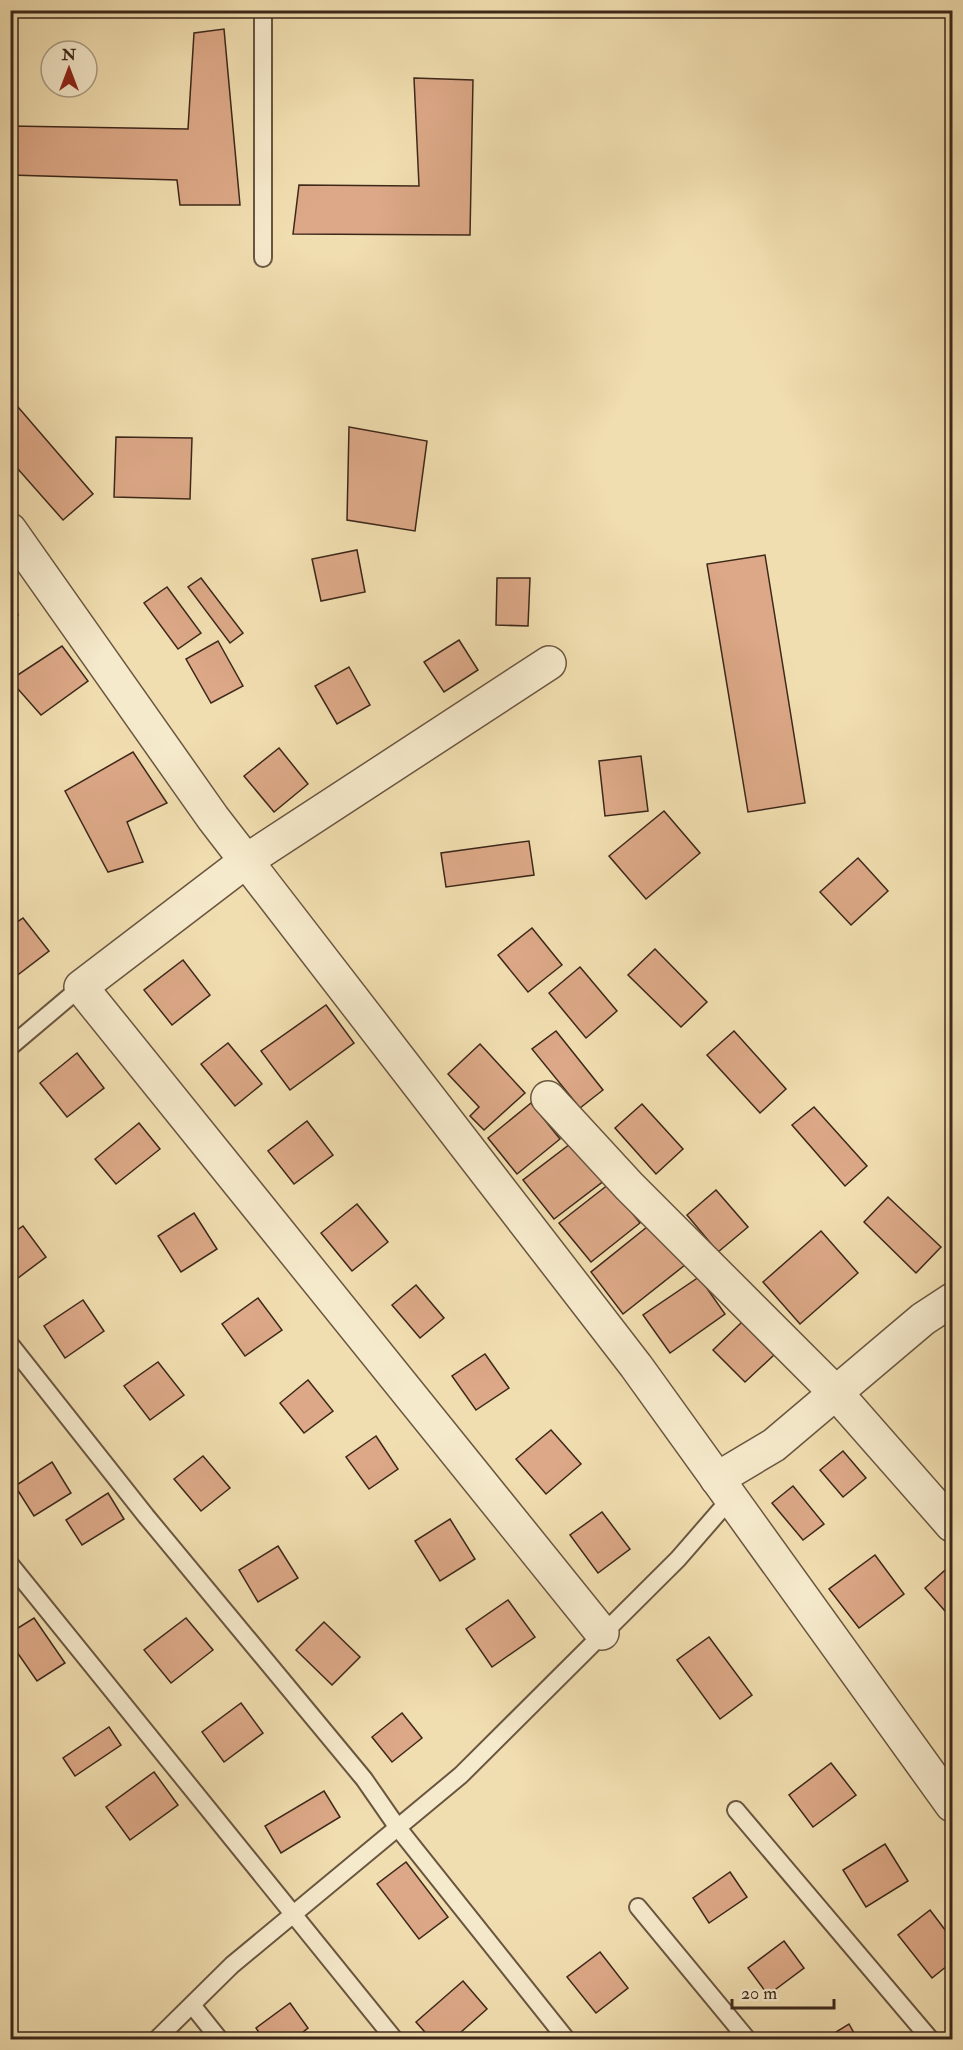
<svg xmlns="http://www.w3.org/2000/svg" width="963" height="2050" font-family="'IM FELL Double Pica',serif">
  <rect width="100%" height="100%" fill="#f1deb0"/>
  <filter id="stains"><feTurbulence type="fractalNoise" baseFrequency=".00333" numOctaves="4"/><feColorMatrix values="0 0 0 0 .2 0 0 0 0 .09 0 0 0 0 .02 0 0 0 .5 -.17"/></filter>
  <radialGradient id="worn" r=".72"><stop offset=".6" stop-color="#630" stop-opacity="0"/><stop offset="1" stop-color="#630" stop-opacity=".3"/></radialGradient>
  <g fill="#dca887" stroke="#3d281a" stroke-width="1.5">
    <path d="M 224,29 L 240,205 L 180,205 L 177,180 L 10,175 L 10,126 L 188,129 L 194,33 Z"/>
    <path d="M 414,78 L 473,80 L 470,235 L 293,234 L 299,185 L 419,186 Z"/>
    <path d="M 18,407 L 93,494 L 63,520 L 10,460 L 10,414 Z"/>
    <path d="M 349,427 L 427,441 L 415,531 L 347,520 Z"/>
    <path d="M 116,437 L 192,438 L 190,499 L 114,497 Z"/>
    <path d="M 357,550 L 365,592 L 321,601 L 312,559 Z"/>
    <path d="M 765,555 L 805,803 L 748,812 L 707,564 Z"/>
    <path d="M 201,578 L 243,633 L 230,643 L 188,587 Z"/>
    <path d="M 497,578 L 530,578 L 528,626 L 496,625 Z"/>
    <path d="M 167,587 L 201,633 L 178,649 L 144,603 Z"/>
    <path d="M 10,594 L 18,615 L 10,617 Z"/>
    <path d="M 459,640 L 478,670 L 444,692 L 424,662 Z"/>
    <path d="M 218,641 L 243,686 L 211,703 L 186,659 Z"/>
    <path d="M 62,646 L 88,681 L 41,715 L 10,680 Z"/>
    <path d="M 349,667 L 370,705 L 337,724 L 315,686 Z"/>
    <path d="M 279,748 L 308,784 L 274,812 L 244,776 Z"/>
    <path d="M 133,752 L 167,803 L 127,822 L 143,862 L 108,872 L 65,791 Z"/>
    <path d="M 641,756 L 648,811 L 605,816 L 599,761 Z"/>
    <path d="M 664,811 L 700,853 L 646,899 L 609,856 Z"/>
    <path d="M 529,841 L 534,875 L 446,887 L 441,853 Z"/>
    <path d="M 858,858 L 888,891 L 851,925 L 820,892 Z"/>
    <path d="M 23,918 L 49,951 L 15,977 L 10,972 L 10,927 Z"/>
    <path d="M 532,928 L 562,965 L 528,992 L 498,955 Z"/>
    <path d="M 655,949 L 707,1002 L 681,1027 L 628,975 Z"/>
    <path d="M 183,960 L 210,995 L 172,1025 L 144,990 Z"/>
    <path d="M 580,967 L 617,1011 L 586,1038 L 549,993 Z"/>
    <path d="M 326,1005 L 354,1043 L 290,1090 L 261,1051 Z"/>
    <path d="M 556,1031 L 603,1090 L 580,1108 L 532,1049 Z"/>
    <path d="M 734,1031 L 786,1089 L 760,1113 L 707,1055 Z"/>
    <path d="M 228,1043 L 262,1084 L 235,1106 L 201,1064 Z"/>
    <path d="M 480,1044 L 525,1093 L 484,1130 L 470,1116 L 479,1107 L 448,1074 Z"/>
    <path d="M 77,1053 L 104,1088 L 67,1117 L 40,1083 Z"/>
    <path d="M 531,1103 L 560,1139 L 517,1174 L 488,1138 Z"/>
    <path d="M 642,1104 L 683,1149 L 656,1174 L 615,1128 Z"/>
    <path d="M 814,1107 L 867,1166 L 845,1186 L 792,1125 Z"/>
    <path d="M 307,1121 L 333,1155 L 294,1184 L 268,1151 Z"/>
    <path d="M 139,1123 L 160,1149 L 116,1184 L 95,1159 Z"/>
    <path d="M 574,1141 L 605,1180 L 554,1219 L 523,1180 Z"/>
    <path d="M 609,1184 L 640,1223 L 591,1262 L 559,1223 Z"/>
    <path d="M 716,1190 L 748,1227 L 718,1252 L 687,1215 Z"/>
    <path d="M 888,1197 L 941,1247 L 916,1273 L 864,1222 Z"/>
    <path d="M 357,1204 L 388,1242 L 352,1271 L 321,1233 Z"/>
    <path d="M 194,1213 L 217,1249 L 181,1272 L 158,1236 Z"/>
    <path d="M 652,1223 L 685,1265 L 623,1314 L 591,1272 Z"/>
    <path d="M 23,1226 L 46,1257 L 10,1284 L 10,1235 Z"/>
    <path d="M 821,1231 L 858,1273 L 800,1324 L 763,1282 Z"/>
    <path d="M 699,1277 L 725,1314 L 670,1353 L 643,1315 Z"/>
    <path d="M 416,1285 L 444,1318 L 420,1338 L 392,1305 Z"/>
    <path d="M 258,1298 L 282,1330 L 245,1356 L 222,1324 Z"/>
    <path d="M 83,1300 L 104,1331 L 65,1358 L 44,1326 Z"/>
    <path d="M 742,1322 L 774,1355 L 745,1382 L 713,1350 Z"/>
    <path d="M 485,1354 L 509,1388 L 476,1410 L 452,1376 Z"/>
    <path d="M 158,1362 L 184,1395 L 150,1420 L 124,1386 Z"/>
    <path d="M 308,1380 L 333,1411 L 304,1433 L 280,1403 Z"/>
    <path d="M 551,1430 L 581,1464 L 546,1494 L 516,1459 Z"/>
    <path d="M 376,1436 L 398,1469 L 369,1489 L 346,1457 Z"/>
    <path d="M 843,1451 L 866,1478 L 843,1497 L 820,1470 Z"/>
    <path d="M 203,1456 L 230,1488 L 201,1511 L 174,1479 Z"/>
    <path d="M 52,1462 L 71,1493 L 34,1516 L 15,1486 Z"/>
    <path d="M 793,1486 L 824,1524 L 803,1540 L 772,1503 Z"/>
    <path d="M 108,1493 L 124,1519 L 82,1545 L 66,1520 Z"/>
    <path d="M 602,1512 L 630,1549 L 598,1573 L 570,1535 Z"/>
    <path d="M 450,1519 L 475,1559 L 440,1581 L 415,1541 Z"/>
    <path d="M 278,1546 L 298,1578 L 258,1602 L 239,1570 Z"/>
    <path d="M 875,1555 L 904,1594 L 859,1628 L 829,1589 Z"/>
    <path d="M 952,1564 L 952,1617 L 951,1618 L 925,1588 Z"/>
    <path d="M 508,1600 L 535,1637 L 492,1667 L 466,1629 Z"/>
    <path d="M 34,1618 L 65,1663 L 37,1681 L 10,1642 L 10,1633 Z"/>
    <path d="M 186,1618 L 213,1650 L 171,1683 L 144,1650 Z"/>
    <path d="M 324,1622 L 360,1657 L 332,1685 L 296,1650 Z"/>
    <path d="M 709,1637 L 752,1695 L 720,1719 L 677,1660 Z"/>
    <path d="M 241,1703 L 263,1733 L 224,1762 L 202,1732 Z"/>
    <path d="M 402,1713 L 422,1738 L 392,1762 L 372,1737 Z"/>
    <path d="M 109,1727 L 121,1745 L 75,1776 L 63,1758 Z"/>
    <path d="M 831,1763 L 856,1795 L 813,1827 L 789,1795 Z"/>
    <path d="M 154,1772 L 178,1805 L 130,1840 L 106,1807 Z"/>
    <path d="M 324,1791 L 340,1817 L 281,1853 L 265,1826 Z"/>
    <path d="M 885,1844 L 908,1881 L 866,1907 L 843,1870 Z"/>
    <path d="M 406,1862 L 448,1917 L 419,1939 L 377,1884 Z"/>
    <path d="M 730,1872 L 747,1897 L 709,1923 L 693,1898 Z"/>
    <path d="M 930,1910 L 952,1939 L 952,1962 L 932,1978 L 898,1935 Z"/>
    <path d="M 784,1941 L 804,1968 L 768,1995 L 748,1968 Z"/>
    <path d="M 600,1952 L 628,1988 L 596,2013 L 567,1977 Z"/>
    <path d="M 463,1981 L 487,2009 L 452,2040 L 432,2040 L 416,2022 Z"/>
    <path d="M 290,2003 L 308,2028 L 293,2040 L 264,2040 L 256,2028 Z"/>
    <path d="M 849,2024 L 858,2040 L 823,2040 Z"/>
  </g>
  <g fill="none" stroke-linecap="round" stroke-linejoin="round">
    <defs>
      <g id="service">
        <path d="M 263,10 L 263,258"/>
        <path d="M 10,1047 L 81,987"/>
        <path d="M 10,1344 L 146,1516 L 364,1779 L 398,1828 L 567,2040"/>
        <path d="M 10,1564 L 395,2040"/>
        <path d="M 736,1810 L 931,2040"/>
        <path d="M 638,1907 L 748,2040"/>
        <path d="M 192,2005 L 220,2040"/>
        <path d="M 156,2040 L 232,1965 L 461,1775 L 678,1559 L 731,1498"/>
      </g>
      <g id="minor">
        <path d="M 10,530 L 213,818 L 636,1366 L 952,1805"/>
        <path d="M 549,663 L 246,861 L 81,987 L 602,1633"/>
        <path d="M 548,1098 L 629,1186 L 836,1393 L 952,1525"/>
        <path d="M 717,1479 L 774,1445 L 923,1319 L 952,1300"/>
      </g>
    </defs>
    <use href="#service" stroke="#6a5640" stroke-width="20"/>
    <use href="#minor" stroke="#6a5640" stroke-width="36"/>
    <use href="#service" stroke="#f6eacc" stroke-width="16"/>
    <use href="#minor" stroke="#f6eacc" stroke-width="33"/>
  </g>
  <rect width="963" height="2050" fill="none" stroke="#f1deb0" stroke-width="36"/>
  <rect x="12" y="12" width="939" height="2026" fill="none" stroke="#3d281a" stroke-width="3"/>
  <rect x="18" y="18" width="927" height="2014" fill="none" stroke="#3d281a" stroke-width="1.5"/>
  <g transform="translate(69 69)"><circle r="28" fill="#f6eacc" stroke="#ac9c85" stroke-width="1.5"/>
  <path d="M0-4.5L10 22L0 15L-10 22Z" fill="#8f2418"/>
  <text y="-9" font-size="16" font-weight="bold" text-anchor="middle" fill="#3d281a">N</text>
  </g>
  <path d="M732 1999v9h102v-9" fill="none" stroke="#3d281a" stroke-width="3"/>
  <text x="741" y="1999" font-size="18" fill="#3d281a" stroke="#f6eacc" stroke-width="4.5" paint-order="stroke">20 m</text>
  <rect width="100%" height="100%" filter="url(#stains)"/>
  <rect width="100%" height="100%" fill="url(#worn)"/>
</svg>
